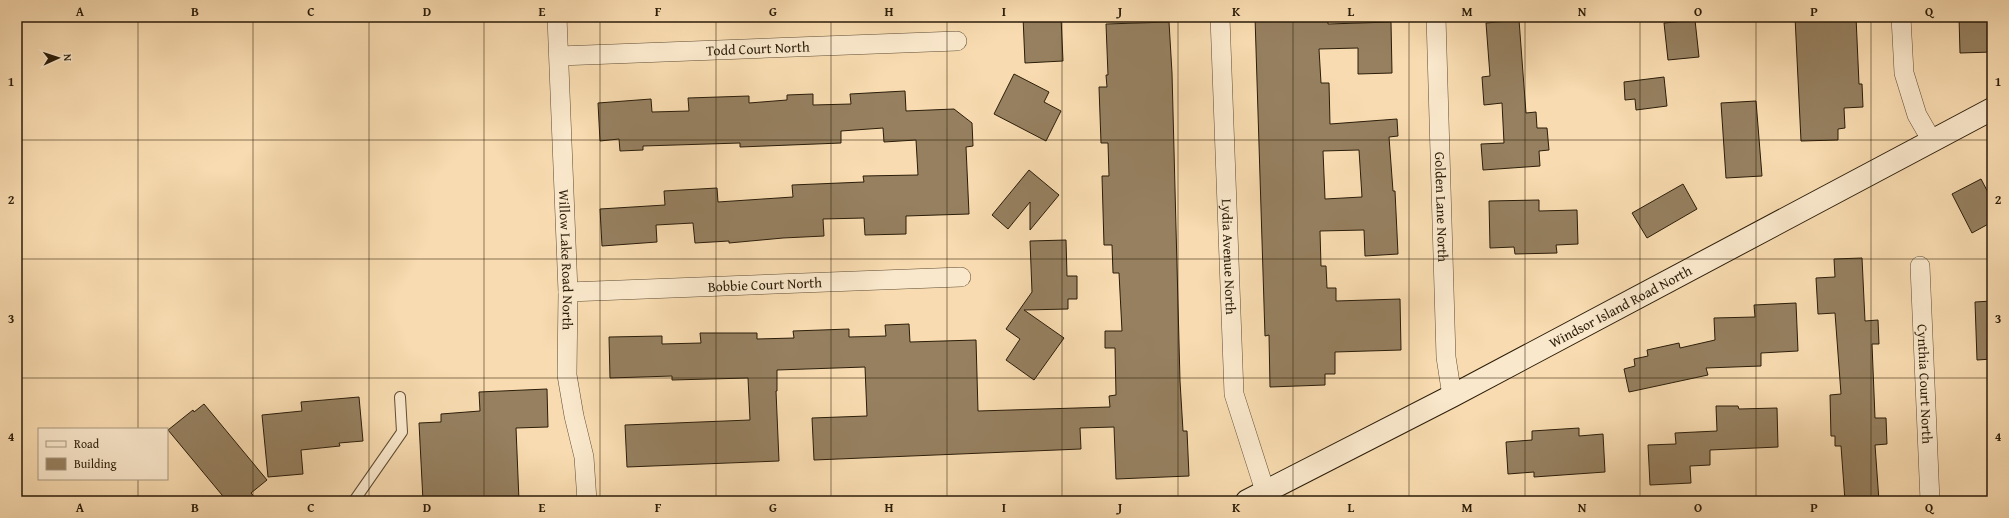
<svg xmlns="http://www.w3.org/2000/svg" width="2009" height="518" font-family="'Gentium Book Plus',serif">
  <rect width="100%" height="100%" fill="#f8dbb0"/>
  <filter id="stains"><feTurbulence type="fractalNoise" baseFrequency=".005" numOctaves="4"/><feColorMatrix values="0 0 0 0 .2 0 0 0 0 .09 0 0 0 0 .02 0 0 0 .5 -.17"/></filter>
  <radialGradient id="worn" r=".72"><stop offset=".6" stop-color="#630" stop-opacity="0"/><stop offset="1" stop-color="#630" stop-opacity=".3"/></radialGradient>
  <g fill="#968060" stroke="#2b1d09" fill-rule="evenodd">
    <path d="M 1023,17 L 1061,17 L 1063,61 L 1025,63 Z"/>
    <path d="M 1255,17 L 1328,17 L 1328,24 L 1391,22 L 1392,73 L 1358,74 L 1358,48 L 1319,49 L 1321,83 L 1329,83 L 1330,124 L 1397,119 L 1398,136 L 1389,137 L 1393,191 L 1395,191 L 1398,254 L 1365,256 L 1364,230 L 1320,231 L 1321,266 L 1326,266 L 1327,288 L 1336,288 L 1336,301 L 1400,299 L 1401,350 L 1335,352 L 1335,374 L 1325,374 L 1325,385 L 1270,387 L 1269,335 L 1265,336 ZM 1359,150 L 1362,197 L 1325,199 L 1323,151 Z"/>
    <path d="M 1795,17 L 1856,17 L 1859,84 L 1862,84 L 1863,107 L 1844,108 L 1845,128 L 1838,129 L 1838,140 L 1801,141 Z"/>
    <path d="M 1959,17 L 1992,17 L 1992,52 L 1960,53 Z"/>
    <path d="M 1519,20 L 1526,113 L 1536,112 L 1537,128 L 1547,128 L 1549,150 L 1539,151 L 1540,166 L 1483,170 L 1481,144 L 1504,143 L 1502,103 L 1484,105 L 1482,77 L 1490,76 L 1486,23 Z"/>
    <path d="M 1695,20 L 1699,57 L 1668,60 L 1664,23 Z"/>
    <path d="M 1169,22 L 1172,73 L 1180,381 L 1183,431 L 1187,431 L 1189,476 L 1116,479 L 1114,427 L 1080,428 L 1081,449 L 814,460 L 812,418 L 867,416 L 865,367 L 777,370 L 777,391 L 776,391 L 779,461 L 627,467 L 625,425 L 750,420 L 748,378 L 672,380 L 672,376 L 610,378 L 609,337 L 662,336 L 662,344 L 701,343 L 700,333 L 757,333 L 757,339 L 794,338 L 793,331 L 849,329 L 849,337 L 886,336 L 885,325 L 909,324 L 910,342 L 976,340 L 978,411 L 1110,407 L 1109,396 L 1116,395 L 1115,348 L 1105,348 L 1105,331 L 1122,331 L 1119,273 L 1113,273 L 1112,245 L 1104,245 L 1102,176 L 1109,176 L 1108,143 L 1101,143 L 1099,87 L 1107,87 L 1106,75 L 1108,75 L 1106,24 Z"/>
    <path d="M 1014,74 L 1049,92 L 1044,102 L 1061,111 L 1046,141 L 994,114 Z"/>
    <path d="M 1664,77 L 1667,106 L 1636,110 L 1635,99 L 1625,100 L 1624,82 Z"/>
    <path d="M 905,91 L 906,111 L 954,109 L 972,123 L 973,146 L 966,147 L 969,214 L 906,216 L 906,234 L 865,235 L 864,218 L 823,219 L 824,236 L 783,238 L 729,243 L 729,241 L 695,243 L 693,223 L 656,225 L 657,242 L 602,246 L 600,209 L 665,205 L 664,191 L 717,188 L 718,202 L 793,197 L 792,185 L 864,182 L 863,176 L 918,175 L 916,140 L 884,142 L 883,128 L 841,131 L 841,143 L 740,147 L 740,143 L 643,146 L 643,150 L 620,151 L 619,139 L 600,141 L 598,103 L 651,99 L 652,112 L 689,111 L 688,98 L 749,96 L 749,103 L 787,100 L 787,95 L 813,94 L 813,105 L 851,104 L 850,94 Z"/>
    <path d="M 1756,101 L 1762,176 L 1726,178 L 1721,103 Z"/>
    <path d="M 1029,170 L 1059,195 L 1030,230 L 1030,202 L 1008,229 L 992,215 Z"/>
    <path d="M 1981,179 L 1992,200 L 1992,222 L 1972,233 L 1952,194 Z"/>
    <path d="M 1683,184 L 1697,209 L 1647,238 L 1632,213 Z"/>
    <path d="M 1539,200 L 1539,211 L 1577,210 L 1578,244 L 1556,245 L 1557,253 L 1515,254 L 1514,247 L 1490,248 L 1489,201 Z"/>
    <path d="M 1066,240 L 1067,276 L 1077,276 L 1077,299 L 1068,299 L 1068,309 L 1024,310 L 1064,338 L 1034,380 L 1006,360 L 1020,339 L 1006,329 L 1032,292 L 1030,241 Z"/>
    <path d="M 1862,258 L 1865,321 L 1878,320 L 1879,344 L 1872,344 L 1875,418 L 1886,418 L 1887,444 L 1875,445 L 1879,501 L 1845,501 L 1841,446 L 1835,446 L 1835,436 L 1831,436 L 1830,395 L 1841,394 L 1835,313 L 1818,314 L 1816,278 L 1835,277 L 1834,259 Z"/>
    <path d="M 1992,301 L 1992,359 L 1977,360 L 1975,302 Z"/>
    <path d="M 1796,303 L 1798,351 L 1761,353 L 1761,366 L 1706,368 L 1708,375 L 1629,392 L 1624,369 L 1635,366 L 1634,359 L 1648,356 L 1647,350 L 1679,343 L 1680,348 L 1715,340 L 1714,318 L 1755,317 L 1754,305 Z"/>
    <path d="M 547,389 L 548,427 L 516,428 L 519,501 L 423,501 L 419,423 L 441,422 L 441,414 L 480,411 L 479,392 Z"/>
    <path d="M 359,397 L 363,441 L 339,443 L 340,446 L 301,450 L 303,474 L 268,477 L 262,415 L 302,411 L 301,402 Z"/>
    <path d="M 204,404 L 267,480 L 251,493 L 258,501 L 227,501 L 168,430 L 193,410 L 194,412 Z"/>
    <path d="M 1716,406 L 1738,406 L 1739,409 L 1777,408 L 1778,447 L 1710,450 L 1710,465 L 1690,466 L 1691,483 L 1650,485 L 1648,445 L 1676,444 L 1675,433 L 1717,431 Z"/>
    <path d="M 1579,428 L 1579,436 L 1603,434 L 1605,472 L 1534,477 L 1534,472 L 1508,474 L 1506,442 L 1532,440 L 1532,431 Z"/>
  </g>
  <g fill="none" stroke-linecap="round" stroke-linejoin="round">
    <defs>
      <path id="lane" d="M 354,501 L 402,432 L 400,397"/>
      <g id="street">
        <path id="s1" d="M 557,17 L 568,292 L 567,375 L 574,416 L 584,457 L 587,501"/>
        <path id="s2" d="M 1220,17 L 1234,394 L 1265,491"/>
        <path id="s3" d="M 1436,17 L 1446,357 L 1452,396"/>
        <path d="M 1901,17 L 1904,73 L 1917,115 L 1932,141"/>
        <path id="s4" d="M 559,56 L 957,41"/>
        <path id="s5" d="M 1920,266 L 1930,501"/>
        <path id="s6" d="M 568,292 L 961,277"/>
      </g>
      <g id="secondary">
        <path id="s7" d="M 1247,501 L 1452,396 L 1992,109"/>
      </g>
    </defs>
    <use href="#lane" stroke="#5e4c33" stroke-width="12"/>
    <use href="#street" stroke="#5e4c33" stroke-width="20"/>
    <use href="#secondary" stroke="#2b1d09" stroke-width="24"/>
    <use href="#lane" stroke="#fae8cc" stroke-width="10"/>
    <use href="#street" stroke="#fae8cc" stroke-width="19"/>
    <use href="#secondary" stroke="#fae8cc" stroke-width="22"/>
  </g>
  <path fill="none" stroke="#2b1d09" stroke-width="1" stroke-opacity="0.55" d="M 138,17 L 138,429M 253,17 L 253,501M 369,17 L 369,501M 484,17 L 484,501M 600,17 L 600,501M 716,17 L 716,501M 831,17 L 831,501M 947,17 L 947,501M 1062,17 L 1062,501M 1178,17 L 1178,501M 1293,17 L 1293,501M 1409,17 L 1409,501M 1525,17 L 1525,501M 1640,17 L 1640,501M 1756,17 L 1756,501M 1871,17 L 1871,501M 17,140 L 1992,140M 17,259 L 1992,259M 17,378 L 1992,378M 138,479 L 138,501"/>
  <g text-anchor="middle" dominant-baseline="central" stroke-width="3" stroke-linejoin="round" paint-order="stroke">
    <g font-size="14" fill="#2b1d09" stroke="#fae8cc">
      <text stroke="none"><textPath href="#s4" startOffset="199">Todd Court North</textPath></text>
      <text stroke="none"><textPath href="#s3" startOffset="190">Golden Lane North</textPath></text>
      <text stroke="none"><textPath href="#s2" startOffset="240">Lydia Avenue North</textPath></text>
      <text stroke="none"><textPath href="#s1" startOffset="243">Willow Lake Road North</textPath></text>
      <text stroke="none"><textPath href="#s6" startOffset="197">Bobbie Court North</textPath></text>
      <text stroke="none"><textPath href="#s7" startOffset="421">Windsor Island Road North</textPath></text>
      <text stroke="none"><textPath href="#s5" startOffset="118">Cynthia Court North</textPath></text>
    </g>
  </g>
  <rect width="2009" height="518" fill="none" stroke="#f8dbb0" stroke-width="44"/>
  <rect x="38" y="428" width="130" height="52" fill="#fae8cc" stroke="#a7977e"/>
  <rect x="46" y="441" width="20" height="6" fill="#fae8cc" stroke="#a7977e"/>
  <text x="74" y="448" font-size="12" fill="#2b1d09">Road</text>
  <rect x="46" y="458" width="20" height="12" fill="#968060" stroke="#a7977e"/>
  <text x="74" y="468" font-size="12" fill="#2b1d09">Building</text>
  <g transform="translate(58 58) rotate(87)" stroke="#fae8cc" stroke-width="3" paint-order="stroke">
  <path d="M0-3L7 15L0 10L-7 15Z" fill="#2b1d09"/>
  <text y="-6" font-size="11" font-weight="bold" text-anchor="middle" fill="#2b1d09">N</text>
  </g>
  <rect x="22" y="22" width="1965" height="474" fill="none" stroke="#2b1d09" stroke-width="1.5"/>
  <g font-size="13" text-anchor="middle" font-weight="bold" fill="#2b1d09">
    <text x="80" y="16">A</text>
    <text x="195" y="16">B</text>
    <text x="311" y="16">C</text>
    <text x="427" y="16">D</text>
    <text x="542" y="16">E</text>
    <text x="658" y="16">F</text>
    <text x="773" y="16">G</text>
    <text x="889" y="16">H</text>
    <text x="1004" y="16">I</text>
    <text x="1120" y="16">J</text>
    <text x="1236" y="16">K</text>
    <text x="1351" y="16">L</text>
    <text x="1467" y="16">M</text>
    <text x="1582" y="16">N</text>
    <text x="1698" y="16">O</text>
    <text x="1814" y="16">P</text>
    <text x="1929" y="16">Q</text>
    <text x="11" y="86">1</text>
    <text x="1998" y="86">1</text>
    <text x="11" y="204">2</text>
    <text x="1998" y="204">2</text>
    <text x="11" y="323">3</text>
    <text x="1998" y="323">3</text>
    <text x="11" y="441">4</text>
    <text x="1998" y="441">4</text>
    <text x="80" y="512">A</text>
    <text x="195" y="512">B</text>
    <text x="311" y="512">C</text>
    <text x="427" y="512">D</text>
    <text x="542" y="512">E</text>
    <text x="658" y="512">F</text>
    <text x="773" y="512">G</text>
    <text x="889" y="512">H</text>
    <text x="1004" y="512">I</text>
    <text x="1120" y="512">J</text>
    <text x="1236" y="512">K</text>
    <text x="1351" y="512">L</text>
    <text x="1467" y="512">M</text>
    <text x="1582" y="512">N</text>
    <text x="1698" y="512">O</text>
    <text x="1814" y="512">P</text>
    <text x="1929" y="512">Q</text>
  </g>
  <rect width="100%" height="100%" filter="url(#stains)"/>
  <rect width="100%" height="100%" fill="url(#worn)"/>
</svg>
